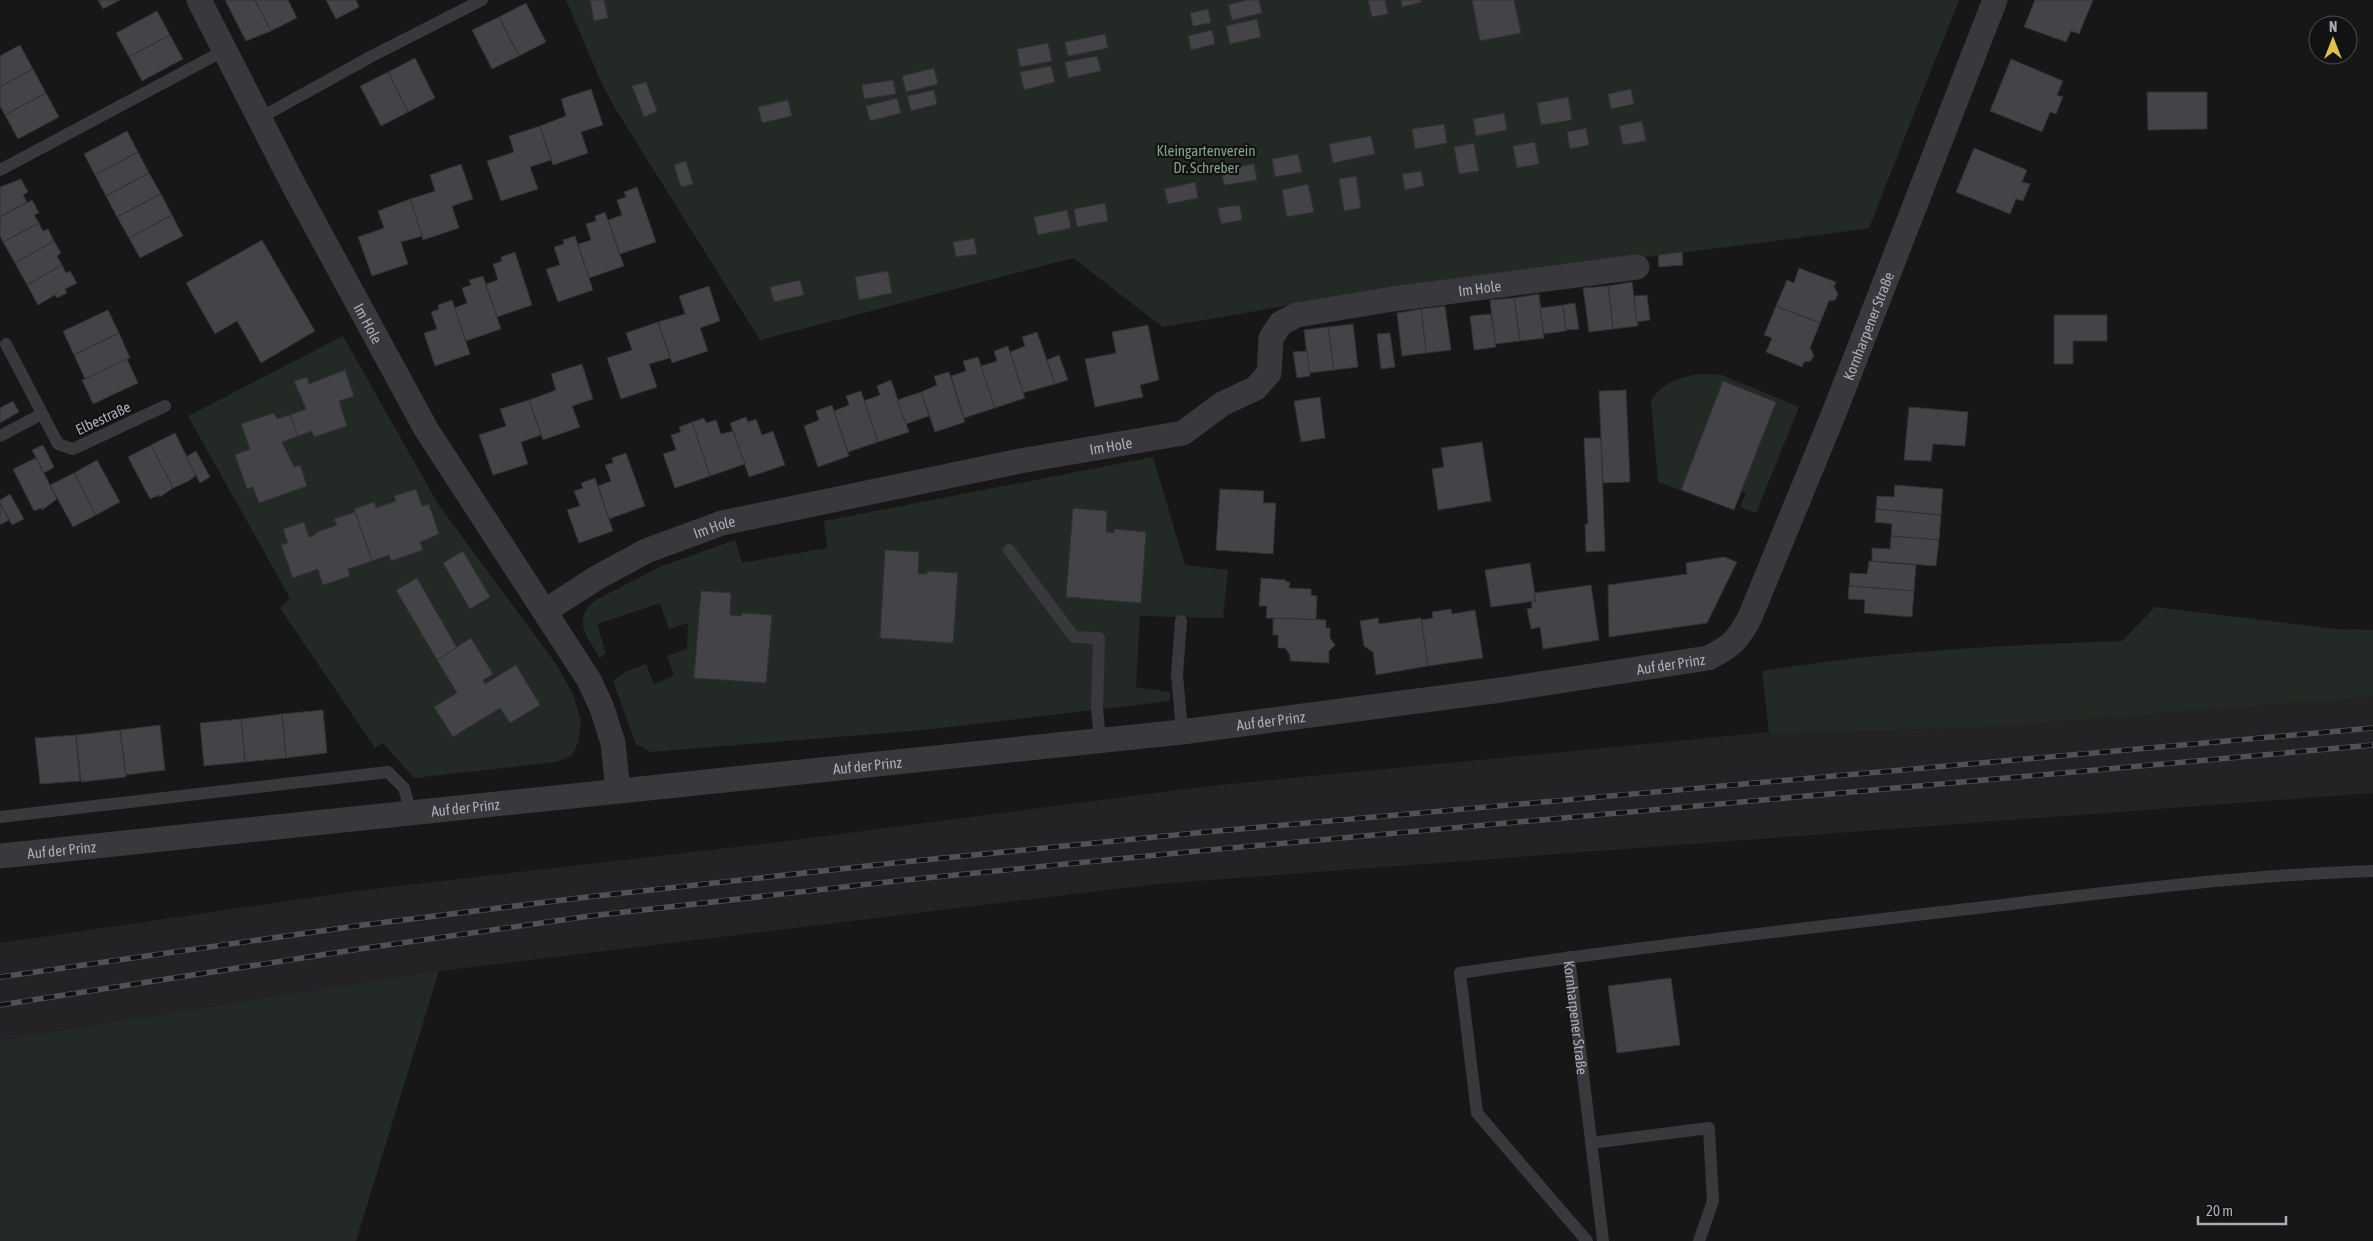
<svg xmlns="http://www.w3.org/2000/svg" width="2373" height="1241" font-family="'Asap Condensed',sans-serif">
  <rect width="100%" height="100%" fill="#171718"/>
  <path fill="#232325" d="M 2373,688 L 2373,793 L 1157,884 L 440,971 L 0,1040 L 0,943 L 356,891 L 778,842 L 1209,786 L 1769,732 Z"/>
  <g fill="#232a25">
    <path d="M 566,0 L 1959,0 L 1869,228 C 1724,249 1577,264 1431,283 C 1342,295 1252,312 1163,327 L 1073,258 L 760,340 L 615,108 L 601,82 Z"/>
    <path d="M 343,336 L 438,504 L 556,664 L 573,694 L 581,721 L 578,743 L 572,755 L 556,762 L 414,778 L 383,743 L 375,748 L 280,608 L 290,598 L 188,416 Z"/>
    <path d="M 1701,374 L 1722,375 L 1799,407 L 1756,513 L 1740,507 L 1746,493 L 1741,491 L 1775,401 L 1723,381 L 1681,490 L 1658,482 L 1651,401 C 1663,382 1679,377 1701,374 Z"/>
    <path d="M 1153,457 L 1185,565 L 1228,570 L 1223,618 L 1140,616 L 1136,687 L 1170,692 L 1170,701 L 924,730 L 650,752 L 636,744 L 613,681 L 625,672 L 646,664 L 654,684 L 674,676 L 667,656 L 687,649 L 688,623 L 669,629 L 660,603 L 597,624 L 606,653 L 600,658 C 586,635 571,619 597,599 L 662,566 L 735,540 L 742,563 L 827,548 L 824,521 Z"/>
    <path d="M 2155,607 L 2336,629 L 2373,630 L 2373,696 L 1969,728 L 1769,732 L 1762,671 C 1881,652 2001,645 2122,641 Z"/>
    <path d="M 439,971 L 356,1241 L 0,1241 L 0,1040 Z"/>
  </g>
  <g fill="#444448" stroke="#313134">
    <path d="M 98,0 L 120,0 L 103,9 Z"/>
    <path d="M 225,0 L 255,0 L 271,31 L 246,41 Z"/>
    <path d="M 255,0 L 288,0 L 297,18 L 271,31 Z"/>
    <path d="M 326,0 L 356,0 L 359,7 L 336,19 Z"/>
    <path d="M 590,0 L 604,0 L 608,18 L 594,21 Z"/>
    <path d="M 1247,0 L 1259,0 L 1262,13 L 1232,20 L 1228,5 Z"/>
    <path d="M 1368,0 L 1385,0 L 1388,14 L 1372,17 Z"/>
    <path d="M 1401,0 L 1421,0 L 1422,2 L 1402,7 Z"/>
    <path d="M 1472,0 L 1514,0 L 1521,33 L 1480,41 Z"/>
    <path d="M 2035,0 L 2093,0 L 2079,34 L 2071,31 L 2066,42 L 2024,27 Z"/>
    <path d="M 526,3 L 546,42 L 519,56 L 499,17 Z"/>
    <path d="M 1208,9 L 1211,23 L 1193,26 L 1190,13 Z"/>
    <path d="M 157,11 L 170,35 L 129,57 L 116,33 Z"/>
    <path d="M 499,17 L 519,56 L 492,69 L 472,30 Z"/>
    <path d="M 1257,19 L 1261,37 L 1230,44 L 1226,26 Z"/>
    <path d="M 1212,30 L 1215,44 L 1191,50 L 1188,36 Z"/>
    <path d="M 1105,34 L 1108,48 L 1068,56 L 1065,42 Z"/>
    <path d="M 170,35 L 183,59 L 142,81 L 129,57 Z"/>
    <path d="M 1048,43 L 1052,61 L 1020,67 L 1017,49 Z"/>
    <path d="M 20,45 L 33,69 L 0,87 L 0,56 Z"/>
    <path d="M 1097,56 L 1101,71 L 1068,78 L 1065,62 Z"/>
    <path d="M 415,58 L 435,98 L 408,112 L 388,72 Z"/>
    <path d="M 2011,59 L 2063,81 L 2057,95 L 2063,97 L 2056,114 L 2050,112 L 2042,132 L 1990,111 Z"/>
    <path d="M 1051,66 L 1055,82 L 1024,90 L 1020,72 Z"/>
    <path d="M 934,68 L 938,84 L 906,92 L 902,76 Z"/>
    <path d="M 33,69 L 46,93 L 5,115 L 0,106 L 0,87 Z"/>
    <path d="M 388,72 L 408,112 L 381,126 L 360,86 Z"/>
    <path d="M 893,80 L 896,94 L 864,99 L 862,85 Z"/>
    <path d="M 646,82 L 657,111 L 644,117 L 632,86 Z"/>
    <path d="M 591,89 L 603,125 L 581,132 L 588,153 L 553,165 L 540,126 L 566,116 L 561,99 Z"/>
    <path d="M 1631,89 L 1634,104 L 1611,109 L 1608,94 Z"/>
    <path d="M 934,90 L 937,104 L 911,111 L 907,96 Z"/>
    <path d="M 2147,92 L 2207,92 L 2207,129 L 2148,130 Z"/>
    <path d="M 46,93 L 59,117 L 18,139 L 5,115 Z"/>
    <path d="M 1568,97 L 1572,120 L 1541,125 L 1537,103 Z"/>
    <path d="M 897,98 L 901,113 L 870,121 L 866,106 Z"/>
    <path d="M 788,100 L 792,116 L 762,123 L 758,107 Z"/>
    <path d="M 1504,113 L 1507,130 L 1476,136 L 1473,119 Z"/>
    <path d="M 1642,121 L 1646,141 L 1623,145 L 1619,126 Z"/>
    <path d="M 1444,124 L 1447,143 L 1415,149 L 1412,129 Z"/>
    <path d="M 540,126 L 551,160 L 530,167 L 538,189 L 501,201 L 487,161 L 514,152 L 509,136 Z"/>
    <path d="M 1586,128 L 1589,145 L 1570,149 L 1567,132 Z"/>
    <path d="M 127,131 L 138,152 L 95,175 L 84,154 Z"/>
    <path d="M 1371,136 L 1375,154 L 1333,163 L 1329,144 Z"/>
    <path d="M 1535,142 L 1539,164 L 1517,168 L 1513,146 Z"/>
    <path d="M 1474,143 L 1479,171 L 1459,174 L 1454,147 Z"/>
    <path d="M 1974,148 L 2027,170 L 2022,182 L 2030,184 L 2023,201 L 2016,199 L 2010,214 L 1956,192 Z"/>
    <path d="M 138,152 L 149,173 L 106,196 L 95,175 Z"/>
    <path d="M 1298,154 L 1302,172 L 1275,177 L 1272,159 Z"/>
    <path d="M 686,161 L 693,184 L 681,187 L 674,165 Z"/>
    <path d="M 461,164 L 473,199 L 452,206 L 459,228 L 423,240 L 410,199 L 435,191 L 430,175 Z"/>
    <path d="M 1254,164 L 1257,180 L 1224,185 L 1221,169 Z"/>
    <path d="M 1421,171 L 1424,186 L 1405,190 L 1402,174 Z"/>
    <path d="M 149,173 L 161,194 L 117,217 L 106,196 Z"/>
    <path d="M 1356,176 L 1361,208 L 1344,211 L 1339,179 Z"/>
    <path d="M 21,179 L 28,192 L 23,195 L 27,202 L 0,217 L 0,187 Z"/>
    <path d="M 1195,182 L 1198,198 L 1168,204 L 1164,189 Z"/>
    <path d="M 1308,184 L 1314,212 L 1287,217 L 1282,190 Z"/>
    <path d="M 637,187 L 656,242 L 620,254 L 608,220 L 622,215 L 617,200 L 626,197 L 624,192 Z"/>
    <path d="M 161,194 L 172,215 L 129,238 L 117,217 Z"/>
    <path d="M 410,199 L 422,236 L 401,242 L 408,264 L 372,276 L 358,237 L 384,228 L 378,211 Z"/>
    <path d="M 32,200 L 39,213 L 34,215 L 39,223 L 3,242 L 0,236 L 0,217 Z"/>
    <path d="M 1105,203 L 1108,221 L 1077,227 L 1074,209 Z"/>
    <path d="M 1240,205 L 1242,220 L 1221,224 L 1218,208 Z"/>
    <path d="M 1067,210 L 1071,228 L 1038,235 L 1034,217 Z"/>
    <path d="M 605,212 L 624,266 L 589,278 L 578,244 L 591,240 L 586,224 L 596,221 L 595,216 Z"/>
    <path d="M 172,215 L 183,236 L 140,258 L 129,238 Z"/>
    <path d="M 39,223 L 43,231 L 48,229 L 54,241 L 15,263 L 3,242 Z"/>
    <path d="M 575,236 L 593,290 L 558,302 L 546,269 L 560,265 L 554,247 L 564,244 L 563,240 Z"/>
    <path d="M 974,238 L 977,254 L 956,257 L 953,242 Z"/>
    <path d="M 262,240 L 315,331 L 261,363 L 237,321 L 215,334 L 186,283 Z"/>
    <path d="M 54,241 L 61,253 L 57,256 L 62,265 L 27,285 L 15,263 Z"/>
    <path d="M 515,252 L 532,305 L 497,317 L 486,284 L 498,280 L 493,264 L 502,261 L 501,257 Z"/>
    <path d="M 1682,252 L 1683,265 L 1659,267 L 1658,255 Z"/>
    <path d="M 62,265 L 66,273 L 70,271 L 77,283 L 65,289 L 67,293 L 57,298 L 55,295 L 38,305 L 27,285 Z"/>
    <path d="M 1799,268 L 1836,282 L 1834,287 L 1838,294 L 1835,300 L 1829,301 L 1820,323 L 1776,306 L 1787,280 L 1794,283 Z"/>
    <path d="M 888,271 L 892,293 L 859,300 L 855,277 Z"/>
    <path d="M 483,276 L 501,329 L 466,341 L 454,308 L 467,303 L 462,288 L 471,285 L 469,280 Z"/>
    <path d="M 800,280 L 804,295 L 774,302 L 770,287 Z"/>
    <path d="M 1632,282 L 1638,326 L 1613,329 L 1608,286 Z"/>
    <path d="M 709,286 L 720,321 L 700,328 L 708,351 L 672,363 L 658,322 L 685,314 L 679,296 Z"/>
    <path d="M 1608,286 L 1613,329 L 1589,332 L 1583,288 Z"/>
    <path d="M 1539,294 L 1544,338 L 1520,341 L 1514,298 Z"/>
    <path d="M 1647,295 L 1650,320 L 1637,322 L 1634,296 Z"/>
    <path d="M 1514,298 L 1520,341 L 1495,344 L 1490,300 Z"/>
    <path d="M 452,300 L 470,354 L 435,366 L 424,333 L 437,329 L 431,312 L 439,309 L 438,305 Z"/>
    <path d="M 1575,303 L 1579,329 L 1566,330 L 1563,305 Z"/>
    <path d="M 1563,305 L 1566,331 L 1544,334 L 1540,308 Z"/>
    <path d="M 1445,306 L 1451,350 L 1426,353 L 1421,309 Z"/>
    <path d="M 1776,306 L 1820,323 L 1810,348 L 1814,355 L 1811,361 L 1804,362 L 1802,367 L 1766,352 L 1772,338 L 1764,335 Z"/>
    <path d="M 1421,309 L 1426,353 L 1402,356 L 1397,313 Z"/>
    <path d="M 108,310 L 119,333 L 74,355 L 63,331 Z"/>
    <path d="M 1491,314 L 1496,347 L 1474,350 L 1470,316 Z"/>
    <path d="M 2054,315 L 2107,315 L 2107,341 L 2073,341 L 2073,364 L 2054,364 Z"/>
    <path d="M 658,322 L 670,358 L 649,364 L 657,387 L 621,399 L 607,358 L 632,350 L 626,333 Z"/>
    <path d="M 1353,324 L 1358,367 L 1334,370 L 1328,327 Z"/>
    <path d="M 1148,325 L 1159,380 L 1140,385 L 1143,397 L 1095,407 L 1085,359 L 1116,353 L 1112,332 Z"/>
    <path d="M 1328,327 L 1334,370 L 1309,373 L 1304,330 Z"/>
    <path d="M 1037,332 L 1055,384 L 1023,393 L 1010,352 L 1025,346 L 1022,337 Z"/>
    <path d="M 119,333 L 130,358 L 85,379 L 74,355 Z"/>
    <path d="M 1390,333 L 1395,367 L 1381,369 L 1377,334 Z"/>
    <path d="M 1008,346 L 1025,398 L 995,408 L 981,366 L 997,361 L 994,351 Z"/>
    <path d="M 1307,351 L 1310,376 L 1297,378 L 1293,352 Z"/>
    <path d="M 1059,355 L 1068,380 L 1055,384 L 1047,360 Z"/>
    <path d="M 978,357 L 995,408 L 964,418 L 951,376 L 966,371 L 963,361 Z"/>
    <path d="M 127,359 L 138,383 L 93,404 L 82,380 Z"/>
    <path d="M 582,364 L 593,399 L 572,406 L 580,427 L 543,440 L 529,400 L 556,390 L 551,374 Z"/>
    <path d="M 345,370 L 354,396 L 339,401 L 347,426 L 314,437 L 312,431 L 298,436 L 290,415 L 306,409 L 294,381 L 307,377 L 309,384 Z"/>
    <path d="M 949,372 L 965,422 L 935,432 L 921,392 L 937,385 L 934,376 Z"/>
    <path d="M 891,380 L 909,432 L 878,442 L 864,401 L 880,395 L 877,386 Z"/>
    <path d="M 1723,381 L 1776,402 L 1734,510 L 1681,490 Z"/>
    <path d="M 1626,390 L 1630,482 L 1603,483 L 1599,391 Z"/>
    <path d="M 861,391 L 878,442 L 848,452 L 834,411 L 849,405 L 846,396 Z"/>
    <path d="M 921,392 L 929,416 L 906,424 L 897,400 Z"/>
    <path d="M 1320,397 L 1325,438 L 1301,442 L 1294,401 Z"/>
    <path d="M 529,400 L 541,435 L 521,442 L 528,464 L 493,475 L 479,435 L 506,426 L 500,409 Z"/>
    <path d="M 13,401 L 19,412 L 0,423 L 0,408 Z"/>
    <path d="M 832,405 L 849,456 L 818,467 L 804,426 L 819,420 L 816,411 Z"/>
    <path d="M 1909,407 L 1968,412 L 1965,446 L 1933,444 L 1931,461 L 1904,460 Z"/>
    <path d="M 274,413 L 277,419 L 290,415 L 298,436 L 282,442 L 294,467 L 300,465 L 307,486 L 259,503 L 253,487 L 247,489 L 235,455 L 250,449 L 241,424 Z"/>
    <path d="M 746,417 L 748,422 L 756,419 L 762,435 L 773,431 L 785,465 L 749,477 L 730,423 Z"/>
    <path d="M 704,418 L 706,423 L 716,420 L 721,434 L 733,431 L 745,464 L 710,476 L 692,422 Z"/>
    <path d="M 692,422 L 710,476 L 675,488 L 663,454 L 676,450 L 671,435 L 681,432 L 679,427 Z"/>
    <path d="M 175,433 L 196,475 L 189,481 L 173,488 L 151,445 Z"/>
    <path d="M 1584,438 L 1601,438 L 1605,551 L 1586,552 L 1585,524 L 1588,524 Z"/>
    <path d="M 1482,442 L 1491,501 L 1438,510 L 1432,469 L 1444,467 L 1441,448 Z"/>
    <path d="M 43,445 L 54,467 L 44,473 L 32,450 Z"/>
    <path d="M 151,445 L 173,488 L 160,497 L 159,495 L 150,499 L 128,457 Z"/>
    <path d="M 196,451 L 210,477 L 200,483 L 186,457 Z"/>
    <path d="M 626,453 L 645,506 L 609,519 L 598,486 L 611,481 L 605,465 L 613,463 L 612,458 Z"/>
    <path d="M 36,458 L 57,499 L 42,510 L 41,508 L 34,511 L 13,469 Z"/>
    <path d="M 97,460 L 120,502 L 96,515 L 74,473 Z"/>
    <path d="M 74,473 L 96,515 L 73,527 L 50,485 Z"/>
    <path d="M 595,478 L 613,531 L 579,543 L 567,510 L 580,506 L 574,491 L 583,488 L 581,483 Z"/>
    <path d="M 1895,485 L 1943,489 L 1941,515 L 1876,509 L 1877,496 L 1894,497 Z"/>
    <path d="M 416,489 L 422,506 L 429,504 L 439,534 L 420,542 L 423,550 L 391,561 L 389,555 L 372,561 L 354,509 L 374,502 L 376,508 L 396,501 L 394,496 Z"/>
    <path d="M 1220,489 L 1264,491 L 1263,503 L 1276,503 L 1273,554 L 1216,550 Z"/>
    <path d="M 10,494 L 24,519 L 12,525 L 0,503 L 0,500 Z"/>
    <path d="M 0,503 L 9,520 L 0,525 Z"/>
    <path d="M 1073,508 L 1107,511 L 1106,532 L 1114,533 L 1114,529 L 1146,532 L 1141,603 L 1066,597 Z"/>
    <path d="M 1876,509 L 1941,515 L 1939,540 L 1891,536 L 1892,524 L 1875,522 Z"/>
    <path d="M 355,512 L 372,561 L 348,569 L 350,576 L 323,585 L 318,569 L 293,578 L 281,545 L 288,543 L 283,529 L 304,522 L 309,537 L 315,535 L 315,533 L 337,525 L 334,519 Z"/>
    <path d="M 1891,536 L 1939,540 L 1936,566 L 1872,561 L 1872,548 L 1890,549 Z"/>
    <path d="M 885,550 L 919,552 L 918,574 L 927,574 L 927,571 L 958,573 L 953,643 L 880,638 Z"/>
    <path d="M 463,551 L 490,597 L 470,609 L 443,563 Z"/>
    <path d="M 1724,557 L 1737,562 L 1707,623 L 1609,637 L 1608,585 L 1687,574 L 1686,563 Z"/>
    <path d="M 1869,561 L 1916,565 L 1914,591 L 1849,586 L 1850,573 L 1867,574 Z"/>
    <path d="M 1530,563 L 1536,601 L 1491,607 L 1485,570 Z"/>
    <path d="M 417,578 L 457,648 L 437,660 L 396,590 Z"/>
    <path d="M 1261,578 L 1286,580 L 1286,582 L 1290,582 L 1289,588 L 1311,589 L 1311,595 L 1317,596 L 1316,620 L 1266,618 L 1267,606 L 1259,606 Z"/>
    <path d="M 1591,585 L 1599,640 L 1543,649 L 1540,627 L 1531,629 L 1527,609 L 1532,608 L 1531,602 L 1536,601 L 1534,593 Z"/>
    <path d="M 1849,586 L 1914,591 L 1912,617 L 1864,613 L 1865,600 L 1848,599 Z"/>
    <path d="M 701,591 L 731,593 L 730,615 L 741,616 L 742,613 L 772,615 L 766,683 L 694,678 Z"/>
    <path d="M 1451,609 L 1452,614 L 1475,610 L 1483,658 L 1428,666 L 1421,620 L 1433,618 L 1432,612 Z"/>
    <path d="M 1273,618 L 1326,620 L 1326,628 L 1330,628 L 1330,638 L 1335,645 L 1329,651 L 1329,663 L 1290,661 L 1290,655 L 1285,648 L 1278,648 L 1278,635 L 1273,635 Z"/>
    <path d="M 1378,618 L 1379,624 L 1421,618 L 1428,666 L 1376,675 L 1373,652 L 1364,646 L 1360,621 Z"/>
    <path d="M 471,638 L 493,674 L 483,680 L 485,684 L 516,665 L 540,705 L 510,723 L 500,708 L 453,737 L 434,707 L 457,693 L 437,660 Z"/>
    <path d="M 323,710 L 327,753 L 286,758 L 282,714 Z"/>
    <path d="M 282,714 L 286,758 L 245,762 L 241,719 Z"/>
    <path d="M 241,719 L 245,762 L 204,766 L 200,723 Z"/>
    <path d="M 160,725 L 165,770 L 126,775 L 120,730 Z"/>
    <path d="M 120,730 L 126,777 L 81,782 L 76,735 Z"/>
    <path d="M 76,735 L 80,781 L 40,784 L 35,738 Z"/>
    <path d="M 1671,978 L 1680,1045 L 1617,1053 L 1608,986 Z"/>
  </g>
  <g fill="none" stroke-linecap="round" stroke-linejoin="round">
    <g stroke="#38383d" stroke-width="12">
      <path d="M 260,118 L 372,56 L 482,0"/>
      <path d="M 0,170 L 225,50"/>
      <path d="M 6,344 L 58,444 L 73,449 L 165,406"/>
      <path d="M 0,436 L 42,414"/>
      <path d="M 1009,550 L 1074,637 L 1099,638 L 1097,708 L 1100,740"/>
      <path d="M 1181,621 L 1177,674 L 1182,732"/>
      <path d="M 0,817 L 388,772 L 404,788 L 411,813"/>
      <path id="s1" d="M 1569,957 L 1603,1241"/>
      <path d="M 1591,1143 L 1709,1128 L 1713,1201 L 1699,1241"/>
      <path d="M 1587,1241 L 1477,1113 L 1460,973 C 1629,948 1799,929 1968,909 C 2103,893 2238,875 2373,871"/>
    </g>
    <g stroke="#38383d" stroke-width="25">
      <path id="s2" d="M 199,0 L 293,184 L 426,429 L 589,680 L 602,708 L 613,743 L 618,791"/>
      <path id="s3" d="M 545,611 L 598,577 L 646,551 L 722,523 L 1020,461 L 1183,433 L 1222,404 L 1256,388 L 1269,373 L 1271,338 L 1281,323 L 1297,315 L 1393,299 L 1637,267"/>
      <path id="s4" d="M 0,856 L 1182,732 L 1501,690 L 1708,658 C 1732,646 1738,640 1750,617 L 1834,413 L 1995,0"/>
    </g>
    <defs>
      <g id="rail">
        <path d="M 0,977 L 363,925 L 587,897 L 903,862 L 1206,832 L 2373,728"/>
        <path d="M 0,1005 L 366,948 L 590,916 L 905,880 L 1208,850 L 2373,745"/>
      </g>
    </defs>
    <use href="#rail" stroke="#515258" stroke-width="5.5"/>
    <use href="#rail" stroke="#121213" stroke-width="4" stroke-dasharray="11" stroke-linecap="butt"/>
  </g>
  <g text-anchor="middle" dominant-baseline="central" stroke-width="4.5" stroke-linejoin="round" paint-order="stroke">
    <g font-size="15" fill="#83a089" stroke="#121213">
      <text x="1206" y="150">Kleingartenverein<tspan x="1206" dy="17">Dr. Schreber</tspan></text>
    </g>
    <g font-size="15" fill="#aaacb7" stroke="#121213">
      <text stroke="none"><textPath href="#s3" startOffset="1030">Im Hole</textPath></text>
      <text stroke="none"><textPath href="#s2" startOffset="365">Im Hole</textPath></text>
      <text stroke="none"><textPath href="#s4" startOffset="2094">Kornharpener Straße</textPath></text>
      <text transform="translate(103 418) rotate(-25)">Elbestraße</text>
      <text stroke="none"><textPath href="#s3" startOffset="595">Im Hole</textPath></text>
      <text stroke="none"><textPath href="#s3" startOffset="190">Im Hole</textPath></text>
      <text stroke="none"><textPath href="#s4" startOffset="1682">Auf der Prinz</textPath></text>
      <text stroke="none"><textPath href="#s4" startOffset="1278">Auf der Prinz</textPath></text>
      <text stroke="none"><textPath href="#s4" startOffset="872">Auf der Prinz</textPath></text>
      <text stroke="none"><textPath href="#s4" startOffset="468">Auf der Prinz</textPath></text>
      <text stroke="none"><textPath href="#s4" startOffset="62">Auf der Prinz</textPath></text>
      <text stroke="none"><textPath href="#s1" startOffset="61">Kornharpener Straße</textPath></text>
    </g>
  </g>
  <g transform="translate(2333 40)"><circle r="24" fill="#121213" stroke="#4f5055"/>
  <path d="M0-4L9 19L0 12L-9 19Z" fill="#e0c247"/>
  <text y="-8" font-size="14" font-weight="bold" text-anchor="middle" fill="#aaacb7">N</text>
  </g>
  <path d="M2198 1216v8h88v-8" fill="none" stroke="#aaacb7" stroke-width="2.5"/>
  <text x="2206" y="1216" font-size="15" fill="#aaacb7" stroke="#121213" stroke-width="4" paint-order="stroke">20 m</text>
</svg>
